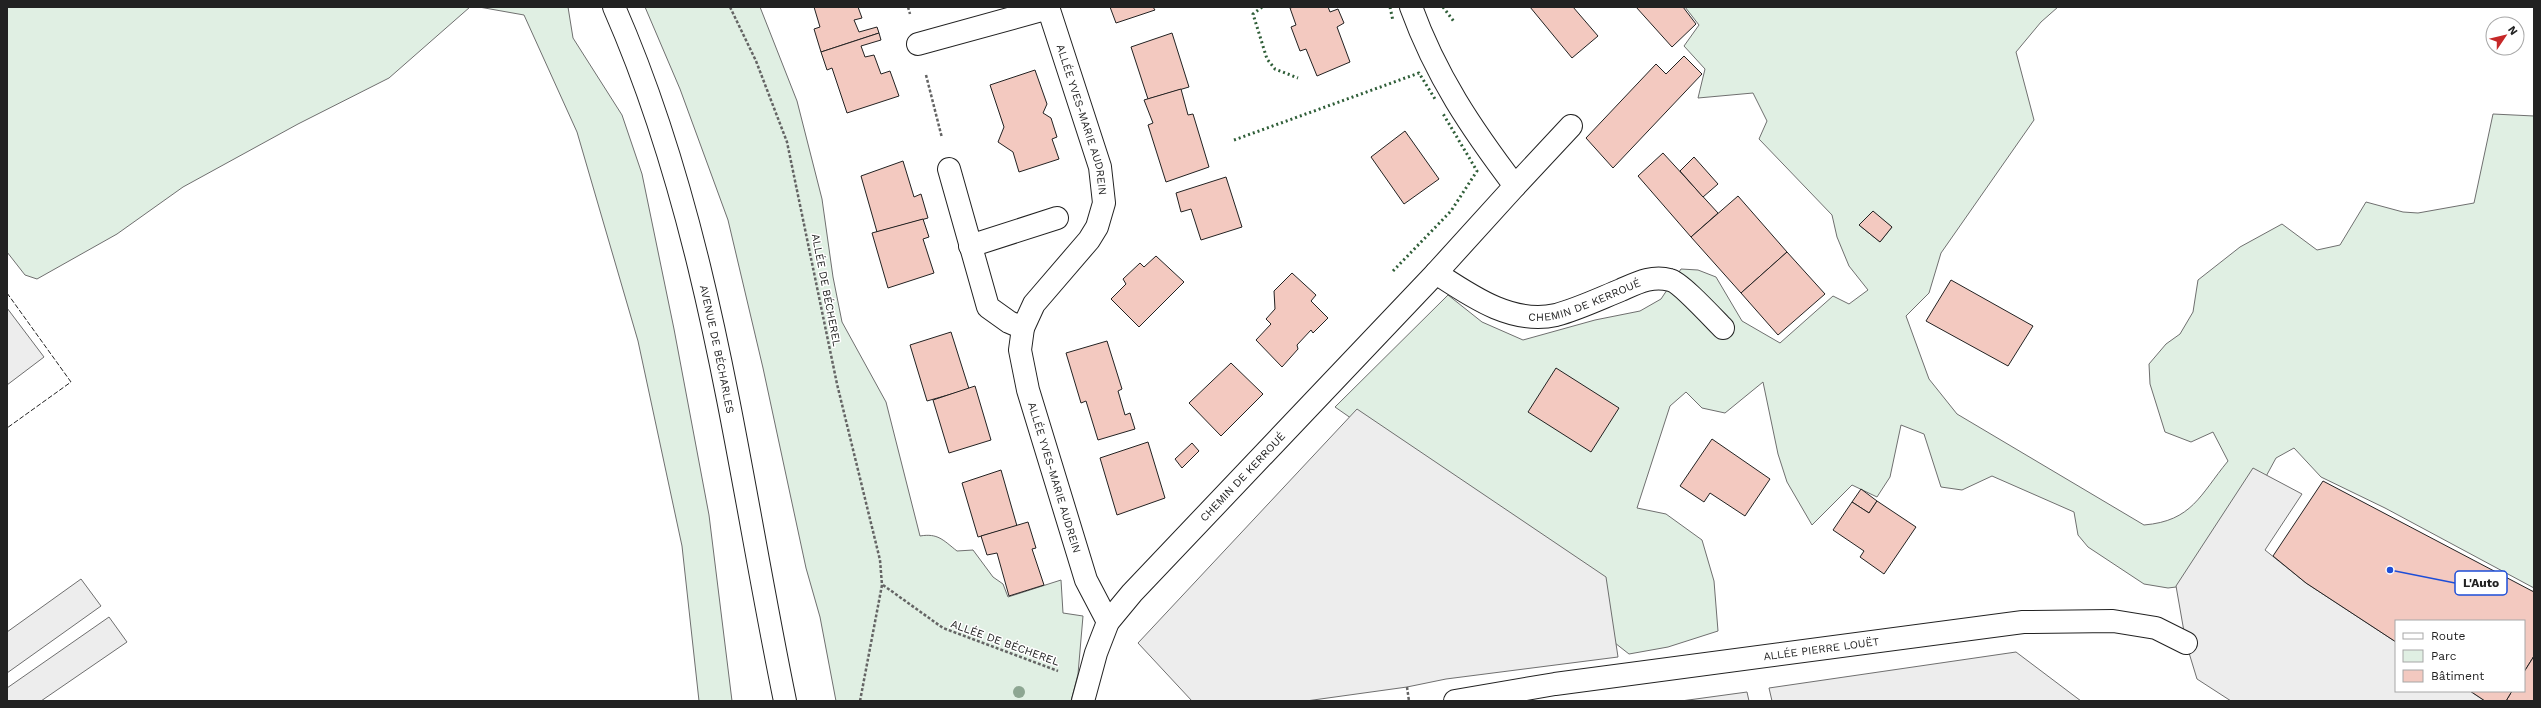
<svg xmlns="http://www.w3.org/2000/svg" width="2541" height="708" font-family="'Work Sans',sans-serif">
  <rect width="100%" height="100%" fill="#fff"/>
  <g fill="#e0efe3" stroke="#6f6f6f" fill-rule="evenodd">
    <path d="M 7,7 L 470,7 L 389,78 L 298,124 L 183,187 L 117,234 L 37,279 L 25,275 L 7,252 Z"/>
    <path d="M 479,7 L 568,7 L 573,38 L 622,115 L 642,174 L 674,329 L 709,515 L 732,701 L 699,701 L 682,546 L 638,341 L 577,132 L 524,15 Z"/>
    <path d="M 645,7 L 760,7 L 797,101 L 822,199 L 833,277 L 842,322 L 886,402 L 920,536 C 938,533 943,540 957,551 L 973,550 L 993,577 L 1003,584 L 1008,597 L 1061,580 L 1063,613 L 1083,616 L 1078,674 L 1071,701 L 836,701 L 820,617 L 806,568 L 763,368 L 728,220 L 680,89 Z"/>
    <path d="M 1685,7 L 2058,7 L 2041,22 L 2016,52 L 2034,120 L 1941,253 L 1929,293 L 1906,316 L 1929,379 L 1957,414 L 2144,525 C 2192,521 2200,495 2228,461 L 2213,432 L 2191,442 L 2165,432 L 2150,384 L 2149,364 L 2166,344 L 2180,334 L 2193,312 L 2198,280 L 2240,247 L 2282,224 L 2317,250 L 2340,245 L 2366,202 L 2403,212 L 2418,213 L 2474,203 L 2493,114 L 2534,116 L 2534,588 L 2385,508 L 2321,477 L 2294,448 L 2276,458 L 2257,493 L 2200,584 L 2168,588 L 2144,584 L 2088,547 L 2078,535 L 2074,512 L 1992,476 L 1962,490 L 1941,487 L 1924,434 L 1901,425 L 1890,477 L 1877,497 L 1852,485 L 1812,525 L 1787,482 L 1778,454 L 1763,382 L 1725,413 L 1702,408 L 1686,392 L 1670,406 L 1637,508 L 1666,514 L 1702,540 L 1714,581 L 1718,631 L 1668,647 L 1629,654 L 1601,632 L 1596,589 L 1335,407 L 1448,295 L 1482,322 L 1523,340 L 1595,320 L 1640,311 L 1661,299 L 1681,269 L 1698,270 L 1716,277 L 1742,321 L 1780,343 L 1833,296 L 1849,304 L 1868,290 L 1849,266 L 1837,237 L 1832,215 L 1759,139 L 1767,121 L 1753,93 L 1698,98 L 1705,69 L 1684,46 L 1699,25 ZM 1873,212 L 1892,227 L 1880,242 L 1859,225 Z"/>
  </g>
  <g fill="#ededed" stroke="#6f6f6f">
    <path d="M 7,308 L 44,357 L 7,385 Z"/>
    <path d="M 1357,409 L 1606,577 L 1618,657 L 1446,679 L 1407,687 L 1306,701 L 1192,701 L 1138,643 Z"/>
    <path d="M 2253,468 L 2302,494 L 2265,550 L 2306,583 L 2396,642 L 2396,691 L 2470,691 L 2485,701 L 2231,701 L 2197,679 L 2186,643 L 2176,586 Z"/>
    <path d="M 81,579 L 101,606 L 7,673 L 7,632 Z"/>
    <path d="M 109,617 L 127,642 L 41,701 L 7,701 L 7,688 Z"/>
    <path d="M 2016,652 L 2081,701 L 1772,701 L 1769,688 Z"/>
    <path d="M 1747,692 L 1749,701 L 1681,701 Z"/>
  </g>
  <g fill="#f3c9c0" stroke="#222">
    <path d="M 814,7 L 858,7 L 862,18 L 854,20 L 859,32 L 877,27 L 879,33 L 821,52 L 814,29 L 820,27 Z"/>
    <path d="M 1110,7 L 1153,7 L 1155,10 L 1116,23 Z"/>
    <path d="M 1294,7 L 1328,7 L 1330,12 L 1338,9 L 1344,23 L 1337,27 L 1350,62 L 1317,76 L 1306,49 L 1300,51 L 1291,27 L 1296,25 L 1290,8 Z"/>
    <path d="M 1530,7 L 1573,7 L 1598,36 L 1572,58 Z"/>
    <path d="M 1636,7 L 1683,7 L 1696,24 L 1672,47 Z"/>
    <path d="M 879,33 L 881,40 L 861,46 L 865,57 L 874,55 L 881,74 L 890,71 L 899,96 L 847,113 L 832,68 L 827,70 L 821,52 Z"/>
    <path d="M 1172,33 L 1189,87 L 1148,99 L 1131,47 Z"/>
    <path d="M 1684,56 L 1702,74 L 1613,168 L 1586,138 L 1656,64 L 1666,74 Z"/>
    <path d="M 1035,70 L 1047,104 L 1043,113 L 1051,118 L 1057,137 L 1052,139 L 1059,159 L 1019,172 L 1013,152 L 998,142 L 1004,127 L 990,85 Z"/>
    <path d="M 1181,89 L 1188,115 L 1193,114 L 1209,167 L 1166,182 L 1148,125 L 1153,123 L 1144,100 Z"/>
    <path d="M 1405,131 L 1439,179 L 1404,204 L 1371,157 Z"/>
    <path d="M 1663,153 L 1718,213 L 1691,237 L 1638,176 Z"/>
    <path d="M 1694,157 L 1718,184 L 1703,197 L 1680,171 Z"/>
    <path d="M 903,161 L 914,197 L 921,194 L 928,218 L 877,232 L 861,176 Z"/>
    <path d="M 1226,177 L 1242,227 L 1201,240 L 1191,209 L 1181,212 L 1176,193 Z"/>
    <path d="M 1738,196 L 1787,252 L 1741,293 L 1691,237 Z"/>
    <path d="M 1873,211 L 1892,227 L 1880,242 L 1859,225 Z"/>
    <path d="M 923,219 L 929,237 L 923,239 L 934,273 L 888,288 L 872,233 Z"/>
    <path d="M 1787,252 L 1825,294 L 1778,335 L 1741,293 Z"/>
    <path d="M 1156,256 L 1184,282 L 1139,327 L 1111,299 L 1126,284 L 1123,279 L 1140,263 L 1144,267 Z"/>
    <path d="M 1292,273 L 1316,295 L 1311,301 L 1328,318 L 1313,333 L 1311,330 L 1297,345 L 1298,349 L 1282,367 L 1256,340 L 1271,324 L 1266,319 L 1275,309 L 1274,291 Z"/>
    <path d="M 1951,280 L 2033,326 L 2008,366 L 1926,321 Z"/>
    <path d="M 951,332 L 969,389 L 927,401 L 910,345 Z"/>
    <path d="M 1107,341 L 1122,389 L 1118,391 L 1125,415 L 1130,413 L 1135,429 L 1098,440 L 1086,401 L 1081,403 L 1066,353 Z"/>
    <path d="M 1231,363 L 1263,394 L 1221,436 L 1189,403 Z"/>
    <path d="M 1556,368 L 1619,408 L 1591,452 L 1528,412 Z"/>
    <path d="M 975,386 L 991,440 L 949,453 L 933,400 Z"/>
    <path d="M 1712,439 L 1770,479 L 1745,516 L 1710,493 L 1704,502 L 1680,486 Z"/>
    <path d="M 1148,442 L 1165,498 L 1117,515 L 1100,458 Z"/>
    <path d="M 1192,443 L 1199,451 L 1182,468 L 1175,459 Z"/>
    <path d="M 1001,470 L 1017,526 L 978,537 L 962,483 Z"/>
    <path d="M 2323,481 L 2534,592 L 2534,656 L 2524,672 L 2524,621 L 2396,621 L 2396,642 L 2306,583 L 2273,556 Z"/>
    <path d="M 1861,489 L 1877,501 L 1869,513 L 1852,502 Z"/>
    <path d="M 1877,501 L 1916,527 L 1884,574 L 1860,557 L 1864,551 L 1833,530 L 1852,502 L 1869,513 Z"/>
    <path d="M 1028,522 L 1036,548 L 1032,549 L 1044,585 L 1009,596 L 997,553 L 987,555 L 981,536 Z"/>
    <path d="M 2534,656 L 2534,701 L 2506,701 L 2512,691 L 2524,691 L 2524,672 Z"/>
    <path d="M 2470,691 L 2512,691 L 2506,701 L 2485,701 Z"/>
  </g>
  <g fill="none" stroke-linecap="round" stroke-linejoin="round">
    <defs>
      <g id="minor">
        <path id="s1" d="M 1048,7 L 1100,167 L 1104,203 L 1097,227 L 1089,240 L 1034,304 L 1023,328 L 1020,350 L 1028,390 L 1086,580 L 1108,622"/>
        <path d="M 918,44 L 1049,8"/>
        <path d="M 949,169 L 988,307 L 1009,322 L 1023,328"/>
        <path d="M 1515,186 L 1571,126"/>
        <path d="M 970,246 L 1057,218"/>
        <path id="s2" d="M 1436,273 C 1471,296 1512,325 1556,315 C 1578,309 1599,299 1621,290 C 1637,283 1652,275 1670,280 C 1680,282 1714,319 1723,328"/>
        <path id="s3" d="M 1083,701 L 1096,653 L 1108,622 L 1132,593 L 1436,273 L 1515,186 C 1471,128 1436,76 1411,7"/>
        <path id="s4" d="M 1455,701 L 1555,684 L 2023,622 L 2113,621 L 2156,628 L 2186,643"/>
      </g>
      <g id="major">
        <path id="s5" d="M 614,7 C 711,228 737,468 785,701"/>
      </g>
    </defs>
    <use href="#minor" stroke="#222" stroke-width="24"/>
    <use href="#major" stroke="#222" stroke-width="24"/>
    <g stroke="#646464" stroke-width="2.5" stroke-dasharray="3 2" stroke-linecap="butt">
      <path d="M 730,7 L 756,61 L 787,142 L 837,384 L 880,560 L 882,585 L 860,701"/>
      <path d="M 908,7 L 910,14"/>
      <path d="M 926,75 L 942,138"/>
      <path d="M 883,585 L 943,628 L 1058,671"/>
      <path d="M 1407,687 L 1409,701"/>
    </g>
    <use href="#minor" stroke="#fff" stroke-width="22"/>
    <use href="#major" stroke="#fff" stroke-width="22"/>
    <g stroke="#2f5e38" stroke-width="3" stroke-dasharray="2 3" stroke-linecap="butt">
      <path d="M 1262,7 L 1253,14 L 1267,59 L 1275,69 L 1298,78"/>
      <path d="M 1390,7 L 1393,21"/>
      <path d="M 1443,7 L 1455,23"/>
      <path d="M 1234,140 L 1419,73 L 1435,99"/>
      <path d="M 1393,271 L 1451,211 L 1477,171 L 1442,112"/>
    </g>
    <path stroke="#222" stroke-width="1" stroke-dasharray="5 2" stroke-linecap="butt" d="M 7,293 L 71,382 L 7,428"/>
  </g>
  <circle fill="#8da692" cx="1019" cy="692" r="6"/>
  <g text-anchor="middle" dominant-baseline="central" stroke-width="3" stroke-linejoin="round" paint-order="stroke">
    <g font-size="11" fill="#222" stroke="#fff">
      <text stroke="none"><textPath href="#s1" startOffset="118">ALLÉE YVES-MARIE AUDREIN</textPath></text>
      <text transform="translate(826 290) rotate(79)">ALLÉE DE BÉCHEREL</text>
      <text stroke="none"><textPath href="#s2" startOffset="162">CHEMIN DE KERROUÉ</textPath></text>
      <text stroke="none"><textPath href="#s5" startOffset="358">AVENUE DE BÉCHARLES</textPath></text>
      <text stroke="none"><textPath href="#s3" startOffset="281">CHEMIN DE KERROUÉ</textPath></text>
      <text stroke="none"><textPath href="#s1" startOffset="510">ALLÉE YVES-MARIE AUDREIN</textPath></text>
      <text transform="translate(1005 643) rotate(20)">ALLÉE DE BÉCHEREL</text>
      <text stroke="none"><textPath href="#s4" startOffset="370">ALLÉE PIERRE LOUËT</textPath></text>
    </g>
  </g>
  <path fill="none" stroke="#1d4ed8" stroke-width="1.5" d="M2390 570L2455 583"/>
  <circle fill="#1d4ed8" stroke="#fff" stroke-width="1.5" cx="2390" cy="570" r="4"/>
  <rect fill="#fff" stroke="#1d4ed8" stroke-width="1.5" x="2455" y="571" width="52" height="24" rx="4"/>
  <g font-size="12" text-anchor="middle" font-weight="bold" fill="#222">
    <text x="2481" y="587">L'Auto</text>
  </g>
  <rect width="2541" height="708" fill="none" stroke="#222222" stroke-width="16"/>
  <rect x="2395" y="620" width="130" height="72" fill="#ffffff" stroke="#a7a7a7"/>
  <rect x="2403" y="633" width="20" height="6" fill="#ffffff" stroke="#a7a7a7"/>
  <text x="2431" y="640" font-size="12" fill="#222222">Route</text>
  <rect x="2403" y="650" width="20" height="12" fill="#e0efe3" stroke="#a7a7a7"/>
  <text x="2431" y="660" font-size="12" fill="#222222">Parc</text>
  <rect x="2403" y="670" width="20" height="12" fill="#f3c9c0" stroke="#a7a7a7"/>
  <text x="2431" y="680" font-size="12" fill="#222222">Bâtiment</text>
  <g transform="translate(2505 36) rotate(55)"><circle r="19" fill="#ffffff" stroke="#a7a7a7"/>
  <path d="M0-3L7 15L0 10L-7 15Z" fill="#c62828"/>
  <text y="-6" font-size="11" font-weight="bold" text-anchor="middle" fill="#222222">N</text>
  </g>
</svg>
